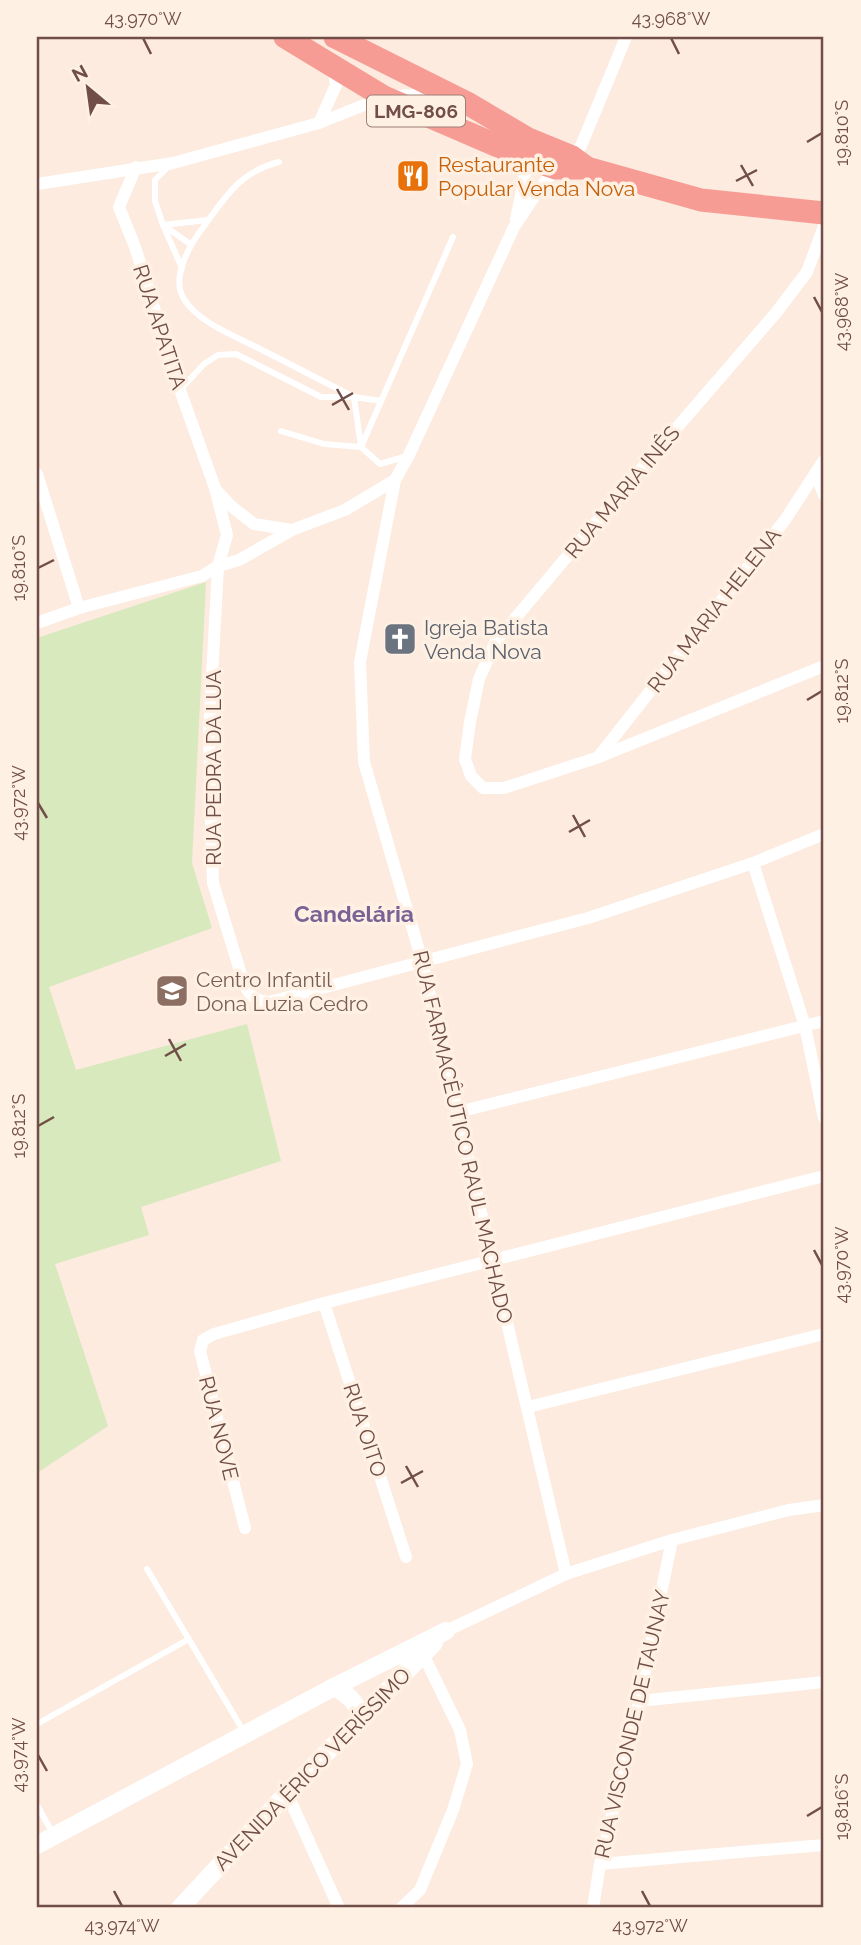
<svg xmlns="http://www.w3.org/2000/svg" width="861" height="1945" font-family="Raleway,sans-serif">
  <rect width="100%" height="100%" fill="#fcebde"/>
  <path fill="#d7e9bd" d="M 206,582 L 192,863 L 212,928 L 49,987 L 76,1070 L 247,1024 L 281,1161 L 141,1207 L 149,1235 L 55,1264 L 108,1426 L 40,1471 L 37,1471 L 37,638 Z"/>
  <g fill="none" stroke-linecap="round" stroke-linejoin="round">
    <g stroke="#fff" stroke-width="6">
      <path d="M 279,162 C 240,172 227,195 204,226 C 191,243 170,277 184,299 C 198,323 240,338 264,351 C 294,366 324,382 354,397"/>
      <path d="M 169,166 L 155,180 L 155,201 L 163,225 L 190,244"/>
      <path d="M 182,268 L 163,225 L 208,220"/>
      <path d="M 180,390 L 204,364 L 218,355 L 236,354 L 321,397 L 354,397 L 381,401"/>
      <path d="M 354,397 L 361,447"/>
      <path d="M 281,431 L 324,444 L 361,447 L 380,464 L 407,456"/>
      <path d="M 361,447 L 453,237"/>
      <path d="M 147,1569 L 244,1732"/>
      <path d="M 37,1724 L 189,1639"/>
      <path d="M 37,1805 L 53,1834"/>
    </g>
    <g stroke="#fff" stroke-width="12">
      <path d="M 319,123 L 336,85 L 333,66"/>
      <path d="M 136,167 L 119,207 L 135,247 L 180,390 L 215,488 L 227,535 L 218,566 L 209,732 L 211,822 L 213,883 L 244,984 C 250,996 256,1001 269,1002 L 588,918 L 753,863 L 824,834"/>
      <path d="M 37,184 L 173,163 L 319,123 L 384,97 L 412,95 L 445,100"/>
      <path d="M 516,219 L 524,181 L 527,155"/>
      <path d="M 824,226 L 807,272 L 775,314 L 623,490 L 496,641 L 479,679 L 470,722 L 465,759 L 471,776 L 483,788 L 504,788 L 599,757 L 824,666"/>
      <path d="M 37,474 L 79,608"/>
      <path d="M 816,474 L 824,495"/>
      <path d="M 217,491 L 231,506 L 254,524 L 292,530"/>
      <path d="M 37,623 L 79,608 L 202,576 L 218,566 L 239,560 L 292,530 L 345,510 L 395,480"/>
      <path d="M 599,756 L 785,520 L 824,460"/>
      <path d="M 753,863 L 805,1026 L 824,1118"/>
      <path d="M 458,1112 L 824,1021"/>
      <path d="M 324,1303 L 406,1557"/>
      <path d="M 528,1407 L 824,1334"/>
      <path d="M 245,1528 L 200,1351 L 203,1340 L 214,1334 L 324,1303 L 824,1176"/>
      <path d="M 566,1574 L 422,961 L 364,762 L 360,662 L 395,480 L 409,455 L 514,227 L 538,191 L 556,168 L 572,157 L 581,146 L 626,37"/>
      <path d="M 446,1631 L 566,1574 L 672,1540 L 789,1510 L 824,1505"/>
      <path d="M 639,1701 L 824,1682"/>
      <path d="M 287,1793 L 339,1908"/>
      <path d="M 600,1864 L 824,1845"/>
      <path d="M 401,1908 L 420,1890 L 453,1810 L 467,1764 L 460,1730 L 423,1654"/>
      <path d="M 593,1908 L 600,1864 L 639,1701 L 672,1540"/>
    </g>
    <g stroke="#fff" stroke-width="18">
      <path d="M 334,1687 C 349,1695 356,1702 362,1718"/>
      <path d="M 37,1845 L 334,1687 L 446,1631"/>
      <path d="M 180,1908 L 287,1793 L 434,1643"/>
    </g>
    <g stroke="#f79c94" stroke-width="23">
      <path d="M 285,37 L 384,97 L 526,158 L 556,168 L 587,168"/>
      <path d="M 335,37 L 467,103 L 528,139 L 572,157 L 587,168 L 701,200 L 824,213"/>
    </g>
  </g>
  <path fill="none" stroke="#714e47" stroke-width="2.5" d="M 143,38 L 151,54M 671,38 L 679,54M 807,142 L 822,133M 741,165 L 753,186M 736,181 L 757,170M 814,297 L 822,312M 337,389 L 349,410M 332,405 L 353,393M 38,568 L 54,560M 807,700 L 822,691M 38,803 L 47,818M 573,815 L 585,837M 569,832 L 590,820M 169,1039 L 181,1061M 165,1056 L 186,1044M 38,1126 L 54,1117M 814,1250 L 822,1265M 406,1466 L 418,1487M 401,1483 L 423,1471M 38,1755 L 47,1771M 807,1816 L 822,1807M 114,1891 L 122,1906M 642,1891 L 650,1906"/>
  <defs>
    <symbol id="restaurant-square" viewBox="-11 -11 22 22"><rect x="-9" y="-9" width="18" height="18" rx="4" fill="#e8710a" stroke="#fff0e4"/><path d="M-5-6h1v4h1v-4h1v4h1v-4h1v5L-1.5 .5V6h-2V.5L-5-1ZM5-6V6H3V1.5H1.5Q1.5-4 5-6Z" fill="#fff"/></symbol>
    <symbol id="church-square" viewBox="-11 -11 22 22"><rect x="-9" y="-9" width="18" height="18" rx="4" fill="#6b7280" stroke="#fff0e4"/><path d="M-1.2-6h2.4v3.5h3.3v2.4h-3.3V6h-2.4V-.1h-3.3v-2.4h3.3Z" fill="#fff"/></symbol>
    <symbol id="school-square" viewBox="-11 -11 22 22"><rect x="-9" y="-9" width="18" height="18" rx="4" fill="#8d6e63" stroke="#fff0e4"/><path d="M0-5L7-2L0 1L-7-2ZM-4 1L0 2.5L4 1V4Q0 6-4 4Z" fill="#fff"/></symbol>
  </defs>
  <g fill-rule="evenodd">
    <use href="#restaurant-square" x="394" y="157" width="38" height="38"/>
    <use href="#church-square" x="381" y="620" width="38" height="38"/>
    <use href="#school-square" x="153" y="972" width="38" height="38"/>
  </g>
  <g text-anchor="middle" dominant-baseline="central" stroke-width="7" stroke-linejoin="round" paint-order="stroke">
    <rect fill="#fff0e4" stroke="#9c7f76" stroke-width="2" x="367" y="95.5" width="98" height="31" rx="5"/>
    <g font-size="19" font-weight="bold" fill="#714e47">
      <text x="416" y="111">LMG-806</text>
    </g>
    <g font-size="21" fill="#c56008" stroke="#fff0e4" text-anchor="start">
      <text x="438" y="164">Restaurante<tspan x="438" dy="24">Popular Venda Nova</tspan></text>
    </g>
    <g font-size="21" fill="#714e47" stroke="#fff0e4">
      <text transform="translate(160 327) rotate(72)">RUA APATITA</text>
      <text transform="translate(622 492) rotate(-50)">RUA MARIA INÊS</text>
      <text transform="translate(714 610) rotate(-52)">RUA MARIA HELENA</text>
      <text transform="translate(213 768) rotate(-90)">RUA PEDRA DA LUA</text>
      <text transform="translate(463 1137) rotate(77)">RUA FARMACÊUTICO RAUL MACHADO</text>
      <text transform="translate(219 1428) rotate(76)">RUA NOVE</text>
      <text transform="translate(365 1430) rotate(72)">RUA OITO</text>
      <text transform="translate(632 1724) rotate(-77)">RUA VISCONDE DE TAUNAY</text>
      <text transform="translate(312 1769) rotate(-46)">AVENIDA ÉRICO VERÍSSIMO</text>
    </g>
    <g font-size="21" fill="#5b616d" stroke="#fff0e4" text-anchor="start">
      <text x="424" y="627">Igreja Batista<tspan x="424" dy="24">Venda Nova</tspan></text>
    </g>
    <g font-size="21" fill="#785e54" stroke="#fff0e4" text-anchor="start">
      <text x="196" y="979">Centro Infantil<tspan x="196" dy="24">Dona Luzia Cedro</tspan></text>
    </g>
    <g font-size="23" font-weight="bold" fill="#7b6295" stroke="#fff0e4">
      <text x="354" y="913">Candelária</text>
    </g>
  </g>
  <rect width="861" height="1945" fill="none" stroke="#fff0e4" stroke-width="77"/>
  <g transform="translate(88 88) rotate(331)" stroke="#fff0e4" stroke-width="5" paint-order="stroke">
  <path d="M0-5L12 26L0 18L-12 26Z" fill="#714e47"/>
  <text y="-10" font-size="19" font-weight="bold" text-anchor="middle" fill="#714e47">N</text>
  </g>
  <rect x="38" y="38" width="784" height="1868" fill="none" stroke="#714e47" stroke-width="2.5"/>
  <g font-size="18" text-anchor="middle" fill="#714e47">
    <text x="143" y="25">43.970°W</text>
    <text x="671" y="25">43.968°W</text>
    <text transform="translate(842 133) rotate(-90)" y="6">19.810°S</text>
    <text transform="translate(842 312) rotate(-90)" y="6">43.968°W</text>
    <text transform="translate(19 568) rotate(-90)" y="6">19.810°S</text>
    <text transform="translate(842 691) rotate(-90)" y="6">19.812°S</text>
    <text transform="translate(19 803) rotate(-90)" y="6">43.972°W</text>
    <text transform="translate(19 1126) rotate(-90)" y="6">19.812°S</text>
    <text transform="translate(842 1265) rotate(-90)" y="6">43.970°W</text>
    <text transform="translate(19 1755) rotate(-90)" y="6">43.974°W</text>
    <text transform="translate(842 1807) rotate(-90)" y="6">19.816°S</text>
    <text x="122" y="1932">43.974°W</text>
    <text x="650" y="1932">43.972°W</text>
  </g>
</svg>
